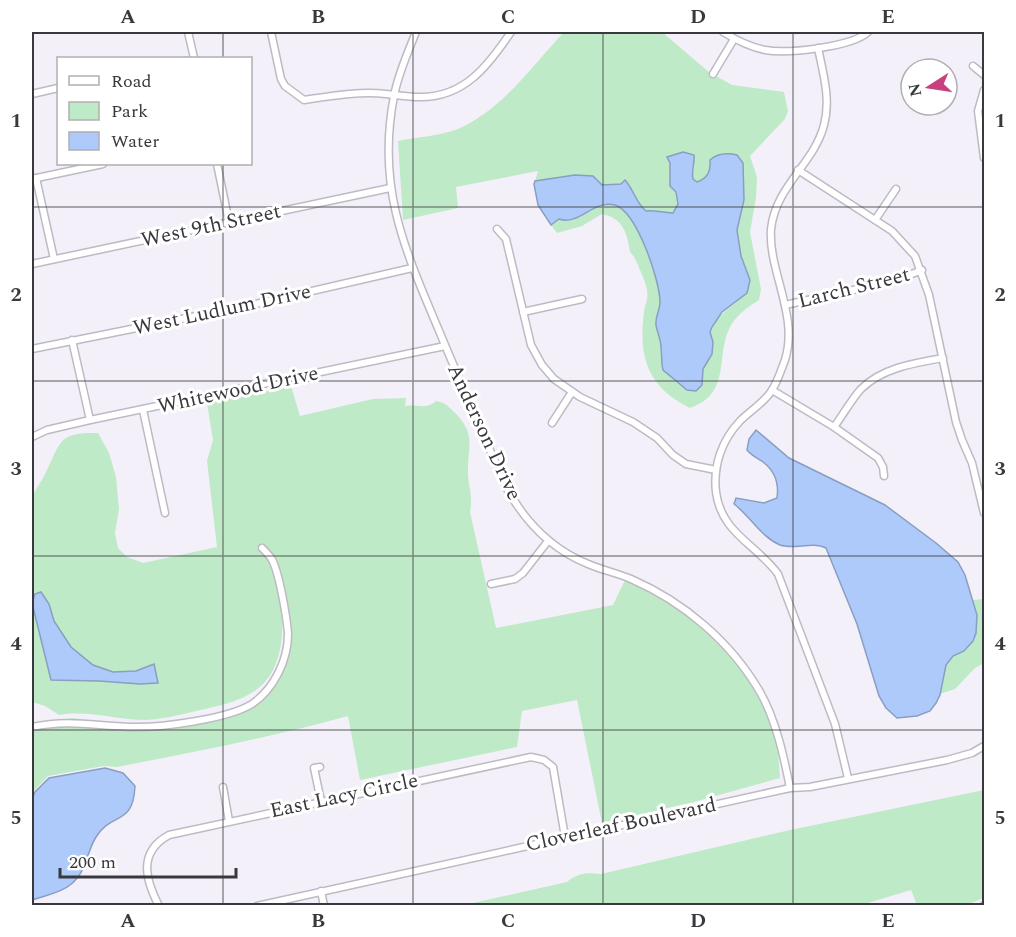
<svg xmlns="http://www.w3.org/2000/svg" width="1016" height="937" font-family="Spectral,serif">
  <rect width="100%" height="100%" fill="#f4f0fa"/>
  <g fill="#bfeac7">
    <path d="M 564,32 L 662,32 L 710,73 L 709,75 L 716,76 L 732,85 L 784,92 L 788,111 L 785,119 L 750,156 L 757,177 L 756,198 L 750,232 L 761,289 L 759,300 C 748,307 738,314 731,325 C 714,356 733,393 690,408 C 648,388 638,357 644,312 C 644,307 647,303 647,299 C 649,289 644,281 641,272 C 637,264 636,258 630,252 C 627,233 623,218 602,214 L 582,226 L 557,233 L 551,225 L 559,219 C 578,226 594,199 615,205 C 637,212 659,280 660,301 C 660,309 656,316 656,324 C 656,331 660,339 661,346 C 662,351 660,355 661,360 C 664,374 676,383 687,390 C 701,372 717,356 710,332 C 718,313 733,306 747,293 L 750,280 L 741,256 L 737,230 L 744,200 L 744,173 L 710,160 C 710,171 708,178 697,182 L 693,179 L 692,173 L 695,165 L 668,158 L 670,163 L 670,186 L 676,191 L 678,204 L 673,213 C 664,213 656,210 647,212 L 640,206 L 625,181 L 621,184 L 602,185 L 593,176 L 575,175 L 535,181 L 538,171 L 456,187 L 458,208 L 403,220 L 398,141 C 417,137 440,136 458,129 C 504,108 531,67 564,32 Z"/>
    <path d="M 291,386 L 300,416 L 373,399 L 406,398 L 405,406 C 417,404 426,410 436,401 C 444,402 447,405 452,410 C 478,434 467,445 468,475 C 469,490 473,496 470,512 L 496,628 L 613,605 L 625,580 C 693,603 761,675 777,746 C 779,756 779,768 780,778 L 694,802 L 602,823 L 577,700 L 522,711 L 517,747 L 360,780 L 348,716 C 272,737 194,752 117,767 L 104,766 L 48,776 L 32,793 L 32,726 L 72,718 L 145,726 L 171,723 L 224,712 L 247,704 L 269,687 L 285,665 L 290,616 L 275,558 L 262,544 L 257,548 C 261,552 267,557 269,562 C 277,578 284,616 282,634 C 278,691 245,701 196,711 C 179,715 163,719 146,720 C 117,720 88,710 59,715 L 45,706 L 32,702 L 32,497 C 36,489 42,480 46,472 C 61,441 59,432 98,433 L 109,453 L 116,477 L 119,509 L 115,533 L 118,548 L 127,557 L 143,563 L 217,547 L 207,461 L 213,440 L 207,403 Z"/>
    <path d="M 984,599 L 984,663 L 975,668 L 955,689 L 940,694 C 944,673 942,660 964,651 L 977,615 L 972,600 Z"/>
    <path d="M 984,790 L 984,898 L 966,905 L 917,905 L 911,890 L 858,906 L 464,905 L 567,882 C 577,873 587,872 601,874 L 790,830 Z"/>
  </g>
  <g fill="#adcafa" stroke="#8a9ec1" stroke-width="1.5">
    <path d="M 683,152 L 694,155 C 695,164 691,171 693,179 L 697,182 C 708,178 711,171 710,160 C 718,153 728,153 737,155 L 743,163 L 744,200 L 737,230 L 741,256 L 750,280 L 747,293 L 722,312 L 712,327 L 710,332 L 713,342 L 712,354 L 703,369 L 702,385 L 696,391 L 687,390 L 663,370 C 661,362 662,355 661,347 C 661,340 657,332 656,325 C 655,317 660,310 660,302 C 660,281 637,212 615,205 C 594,199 579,226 559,219 L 551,225 L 538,205 L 534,184 L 535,181 L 575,175 L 593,176 L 602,185 L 621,184 L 625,180 C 634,190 636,203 646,211 C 656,210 663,213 673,213 L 678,204 L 676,192 L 670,186 L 670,163 L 667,157 Z"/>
    <path d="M 756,430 L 789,458 L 885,505 L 936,543 L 958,562 L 965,575 L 977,615 L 976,633 L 973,641 L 964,651 L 953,656 L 946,665 L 940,695 L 936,703 L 930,711 L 917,716 L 897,718 L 886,708 L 879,696 L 857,624 L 826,548 C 812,541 795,550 780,545 C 761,537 750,516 734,504 L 736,498 L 764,503 L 777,498 C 779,484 775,471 763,462 C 757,458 752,456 747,450 L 749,439 Z"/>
    <path d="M 41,592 L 49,604 L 54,621 L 71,647 L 93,665 L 113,672 L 136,671 L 154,664 L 158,683 L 140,684 L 99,681 L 51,680 L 32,603 L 35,594 Z"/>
    <path d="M 105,768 L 123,773 L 135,786 C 133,827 112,811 96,837 C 86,853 87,872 70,885 C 61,893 43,896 32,900 L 32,799 L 35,792 L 49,778 Z"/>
  </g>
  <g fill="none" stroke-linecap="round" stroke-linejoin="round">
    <defs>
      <g id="minor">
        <path d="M 188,32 L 194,58"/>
        <path d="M 271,32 L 281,79 L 285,86 L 304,100 C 331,96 359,91 386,94 C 397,95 408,97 419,97 C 464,98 488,66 511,32"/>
        <path d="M 416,32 C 408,52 398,74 394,96 C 376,188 405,250 440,333 C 461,384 484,436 506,487 C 525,522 551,549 588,564 C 602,570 617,573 631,579 C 684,602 731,642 760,692 C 776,720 784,757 790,788"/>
        <path d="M 723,32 C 736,40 750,47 765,50 C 787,54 852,47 868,32"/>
        <path d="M 818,48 C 823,73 831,99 824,125 C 814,164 776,185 771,229 C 768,271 799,315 785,360 C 781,370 777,384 770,393 C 762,404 750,411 740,421 C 722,440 713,465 716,492 C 721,533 756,544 778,574 L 835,724 L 848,778"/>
        <path d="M 973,66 L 984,75"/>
        <path d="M 713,74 L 734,39"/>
        <path d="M 984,90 L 978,111 L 984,158"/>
        <path d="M 32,94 L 58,88"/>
        <path d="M 217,164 L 229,222"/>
        <path d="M 798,170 L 892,231 L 915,256 L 929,295 L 956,422 L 962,440 L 972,463 L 984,513"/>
        <path d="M 36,178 L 54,259"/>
        <path d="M 32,179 L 103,164"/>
        <path d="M 875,220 L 896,189"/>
        <path d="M 497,229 L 506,239 L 531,345 L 542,365 L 554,379 L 580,397 L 633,422 L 657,438 L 673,455 L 686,464 L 716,470"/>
        <path d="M 32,264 L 390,188"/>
        <path d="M 785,305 L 894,281 L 922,270"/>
        <path d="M 523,312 L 582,299"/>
        <path d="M 72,340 L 90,420"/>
        <path d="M 32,349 L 251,305 L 412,268"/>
        <path d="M 772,390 L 834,427 L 878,458 L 883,467 L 884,476"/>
        <path d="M 143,410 L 165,513"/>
        <path d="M 552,423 L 572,392"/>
        <path d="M 834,427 C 843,415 851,400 861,389 C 882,368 914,363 943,358"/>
        <path d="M 32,437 L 47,430 L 90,420 L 445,346"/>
        <path d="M 491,584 L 515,579 L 523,573 L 548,541"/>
        <path d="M 32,727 C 70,719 94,726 131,727 C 160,728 228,719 252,704 C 274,689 288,660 288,634 C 287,619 279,570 271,558 C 269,555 265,551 262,548"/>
        <path d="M 320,767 L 314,768 L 321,801"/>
        <path d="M 223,787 L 229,821"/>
        <path d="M 321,891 L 324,906"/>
        <path d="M 159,906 C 145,879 138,852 169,835 L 531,757 L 544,760 L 553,767 L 565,837"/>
        <path d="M 257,906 L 790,788 L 810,787 L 947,760 L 972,753 L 984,746"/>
        <path d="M 984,906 L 984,905"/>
      </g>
    </defs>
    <use href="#minor" stroke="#bebac4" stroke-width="9"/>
    <use href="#minor" stroke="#fff" stroke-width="6"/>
  </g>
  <path fill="none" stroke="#39383c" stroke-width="1.5" stroke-opacity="0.55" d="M 223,32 L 223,58M 413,32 L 413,906M 603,32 L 603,906M 793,32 L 793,906M 223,164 L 223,906M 32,207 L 984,207M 32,381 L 984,381M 32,556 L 984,556M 32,730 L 984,730"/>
  <g text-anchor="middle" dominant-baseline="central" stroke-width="6" stroke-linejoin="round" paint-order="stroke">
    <g font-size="21" fill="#39383c" stroke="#fff">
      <text transform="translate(211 226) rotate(-12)">West 9th Street</text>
      <text transform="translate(854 288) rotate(-14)">Larch Street</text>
      <text transform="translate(222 310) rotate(-12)">West Ludlum Drive</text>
      <text transform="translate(238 390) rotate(-12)">Whitewood Drive</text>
      <text transform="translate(484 432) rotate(65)">Anderson Drive</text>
      <text transform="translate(344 796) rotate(-12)">East Lacy Circle</text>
      <text transform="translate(621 825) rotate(-12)">Cloverleaf Boulevard</text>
    </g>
  </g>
  <rect width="1016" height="937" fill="none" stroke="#ffffff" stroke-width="66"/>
  <rect x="57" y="57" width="195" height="108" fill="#ffffff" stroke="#b0afb1" stroke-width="1.5"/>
  <rect x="69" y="76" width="30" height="9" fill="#ffffff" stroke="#b0afb1" stroke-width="1.5"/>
  <text x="111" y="87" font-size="18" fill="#39383c">Road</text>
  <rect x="69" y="102" width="30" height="18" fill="#bfeac7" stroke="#b0afb1" stroke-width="1.5"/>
  <text x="111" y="117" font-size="18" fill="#39383c">Park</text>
  <rect x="69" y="132" width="30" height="18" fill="#adcafa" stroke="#b0afb1" stroke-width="1.5"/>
  <text x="111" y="147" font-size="18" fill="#39383c">Water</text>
  <g transform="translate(929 87) rotate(258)"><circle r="28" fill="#ffffff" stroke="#b0afb1" stroke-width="1.5"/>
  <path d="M0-4.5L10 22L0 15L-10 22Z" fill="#c8407d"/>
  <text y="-9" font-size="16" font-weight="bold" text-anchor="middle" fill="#39383c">N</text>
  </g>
  <path d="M60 868v9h176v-9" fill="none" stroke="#39383c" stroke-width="3"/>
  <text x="69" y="868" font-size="18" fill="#39383c" stroke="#ffffff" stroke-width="4.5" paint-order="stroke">200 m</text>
  <rect x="33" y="33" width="950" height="871" fill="none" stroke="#39383c" stroke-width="2"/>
  <g font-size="20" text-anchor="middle" font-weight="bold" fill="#39383c">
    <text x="128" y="23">A</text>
    <text x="318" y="23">B</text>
    <text x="508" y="23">C</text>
    <text x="698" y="23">D</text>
    <text x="888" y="23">E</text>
    <text x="16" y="127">1</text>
    <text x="1000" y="127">1</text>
    <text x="16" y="301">2</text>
    <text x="1000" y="301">2</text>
    <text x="16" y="475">3</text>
    <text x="1000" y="475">3</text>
    <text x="16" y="650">4</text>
    <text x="1000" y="650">4</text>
    <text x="16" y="824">5</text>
    <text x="1000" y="824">5</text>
    <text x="128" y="927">A</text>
    <text x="318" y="927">B</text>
    <text x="508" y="927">C</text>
    <text x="698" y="927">D</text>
    <text x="888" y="927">E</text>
  </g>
</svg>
